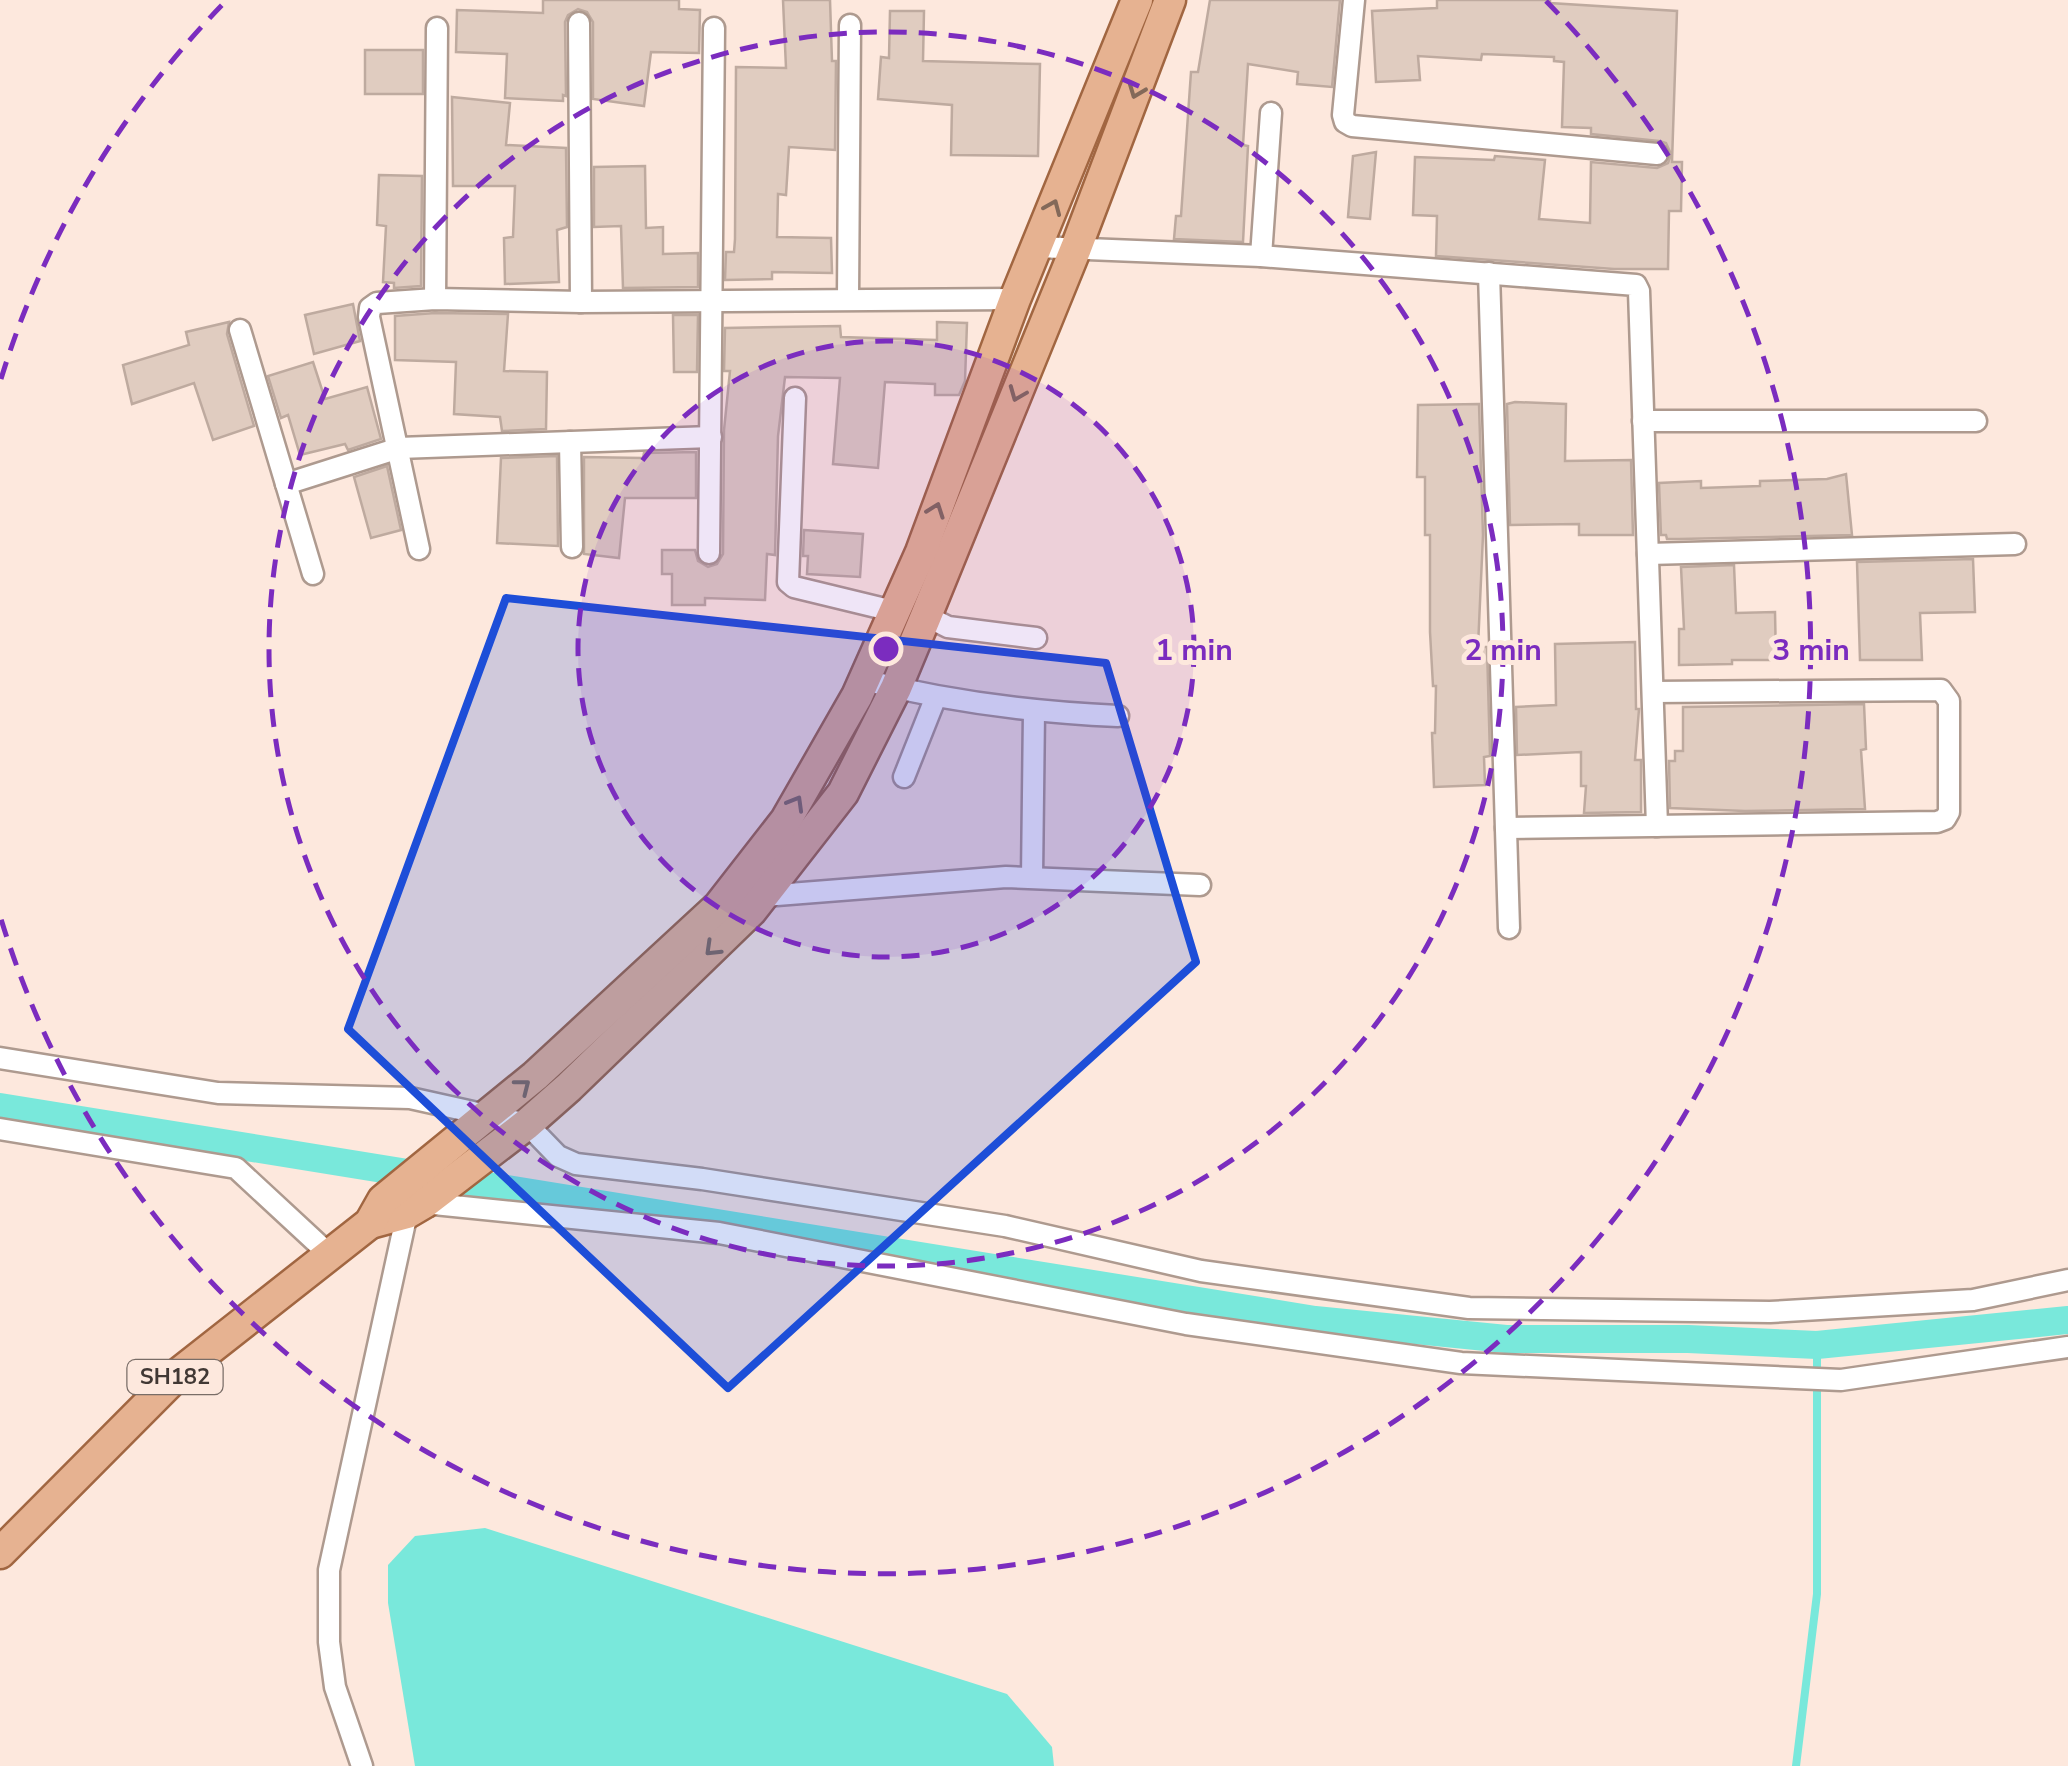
<svg xmlns="http://www.w3.org/2000/svg" width="2068" height="1766" font-family="'Nunito Sans',sans-serif">
  <rect width="100%" height="100%" fill="#fde8dd"/>
  <path fill="#79e8db" d="M 485,1528 L 1007,1694 L 1052,1747 L 1054,1766 L 415,1766 L 388,1603 L 388,1565 L 415,1536 Z"/>
  <g fill="none" stroke-linecap="round" stroke-linejoin="round">
    <path stroke="#79e8db" stroke-width="8" d="M 1796,1766 L 1817,1594 L 1817,1345"/>
    <path stroke="#79e8db" stroke-width="28" d="M 0,1107 L 1315,1320 L 1506,1339 L 1688,1339 L 1817,1345 L 2068,1320"/>
  </g>
  <g fill="#e0ccc0" stroke="#beaa9f" stroke-width="2.5">
    <path d="M 543,0 L 679,0 L 679,9 L 700,10 L 699,53 L 651,52 L 644,106 L 593,99 L 593,22 L 587,12 L 578,9 L 568,15 L 565,22 L 566,96 L 563,95 L 563,101 L 505,98 L 507,54 L 456,52 L 457,10 L 543,13 Z"/>
    <path d="M 783,0 L 830,0 L 832,61 L 836,61 L 835,150 L 789,147 L 786,195 L 778,194 L 777,237 L 831,238 L 832,273 L 772,272 L 772,279 L 725,280 L 726,252 L 734,252 L 735,239 L 736,67 L 786,68 Z"/>
    <path d="M 1210,0 L 1340,0 L 1332,87 L 1297,84 L 1298,72 L 1248,64 L 1243,145 L 1248,146 L 1243,242 L 1174,239 L 1176,216 L 1181,216 L 1191,72 L 1198,72 Z"/>
    <path d="M 1437,0 L 1550,0 L 1550,3 L 1677,11 L 1672,162 L 1682,162 L 1681,211 L 1669,211 L 1668,269 L 1614,269 L 1436,256 L 1437,216 L 1413,215 L 1415,157 L 1494,160 L 1495,156 L 1545,160 L 1539,219 L 1590,223 L 1591,162 L 1657,168 L 1668,163 L 1671,154 L 1666,143 L 1659,141 L 1591,134 L 1591,128 L 1562,127 L 1564,62 L 1554,61 L 1554,57 L 1482,54 L 1481,60 L 1418,56 L 1420,80 L 1376,82 L 1372,11 L 1437,8 Z"/>
    <path d="M 890,11 L 924,11 L 923,61 L 1040,64 L 1038,156 L 951,155 L 952,105 L 878,99 L 881,57 L 889,58 Z"/>
    <rect x="365" y="50" width="58" height="44"/>
    <path d="M 452,97 L 510,103 L 506,145 L 566,148 L 567,227 L 557,230 L 559,282 L 505,284 L 504,238 L 513,237 L 515,186 L 453,186 Z"/>
    <path d="M 1376,152 L 1370,219 L 1348,217 L 1353,156 Z"/>
    <path d="M 645,166 L 646,228 L 663,227 L 663,254 L 698,253 L 698,287 L 623,288 L 621,226 L 594,227 L 594,167 Z"/>
    <path d="M 379,175 L 422,176 L 421,286 L 394,288 L 394,283 L 383,282 L 386,226 L 377,225 Z"/>
    <path d="M 353,304 L 360,341 L 314,354 L 305,315 Z"/>
    <path d="M 435,313 L 508,314 L 504,371 L 547,372 L 546,429 L 502,431 L 500,417 L 454,414 L 456,362 L 395,360 L 395,316 Z"/>
    <path d="M 673,315 L 698,315 L 697,372 L 674,372 Z"/>
    <path d="M 229,322 L 227,334 L 254,426 L 213,440 L 194,383 L 132,404 L 123,365 L 189,345 L 186,332 Z"/>
    <path d="M 937,322 L 967,323 L 965,381 L 959,395 L 935,395 L 935,384 L 885,382 L 878,468 L 833,464 L 840,378 L 785,377 L 778,436 L 775,555 L 767,554 L 765,600 L 705,598 L 705,605 L 672,605 L 672,574 L 662,574 L 662,550 L 695,550 L 698,561 L 708,567 L 717,564 L 723,554 L 724,430 L 730,371 L 724,371 L 725,328 L 840,326 L 841,337 L 937,340 Z"/>
    <path d="M 313,362 L 325,399 L 367,387 L 381,439 L 348,450 L 345,444 L 300,455 L 288,415 L 281,418 L 268,376 Z"/>
    <path d="M 1515,402 L 1566,404 L 1565,461 L 1631,460 L 1633,535 L 1579,535 L 1579,524 L 1510,525 L 1507,404 Z"/>
    <path d="M 1479,404 L 1483,535 L 1478,647 L 1487,647 L 1490,756 L 1484,757 L 1485,785 L 1434,787 L 1432,733 L 1435,733 L 1436,686 L 1433,686 L 1430,632 L 1430,535 L 1425,535 L 1425,477 L 1417,477 L 1418,405 Z"/>
    <path d="M 696,452 L 696,498 L 625,498 L 619,558 L 584,554 L 584,457 L 643,458 L 644,453 Z"/>
    <path d="M 557,456 L 558,546 L 497,543 L 501,458 Z"/>
    <path d="M 387,466 L 401,530 L 371,538 L 354,477 Z"/>
    <path d="M 1846,474 L 1852,535 L 1680,539 L 1667,539 L 1666,535 L 1661,535 L 1659,483 L 1701,481 L 1701,488 L 1760,486 L 1760,481 L 1827,479 Z"/>
    <path d="M 804,530 L 863,534 L 860,577 L 807,574 L 808,556 L 803,556 Z"/>
    <path d="M 1973,559 L 1975,612 L 1920,613 L 1922,660 L 1860,660 L 1857,562 Z"/>
    <path d="M 1734,565 L 1736,613 L 1775,612 L 1776,660 L 1732,660 L 1732,664 L 1679,665 L 1679,629 L 1684,629 L 1681,567 Z"/>
    <path d="M 1635,642 L 1636,709 L 1639,709 L 1635,760 L 1641,760 L 1641,812 L 1584,813 L 1586,786 L 1581,786 L 1581,752 L 1517,755 L 1516,707 L 1556,705 L 1555,644 Z"/>
    <path d="M 1864,704 L 1866,749 L 1861,750 L 1865,809 L 1745,811 L 1670,808 L 1669,761 L 1675,761 L 1675,751 L 1683,751 L 1683,707 Z"/>
  </g>
  <g fill="none" stroke-linecap="round" stroke-linejoin="round">
    <defs>
      <g id="street">
        <path d="M 1354,0 L 1343,115 L 1345,122 L 1352,126 L 1657,154"/>
        <path d="M 579,23 L 581,302"/>
        <path d="M 1037,247 L 1261,256 L 1636,285 L 1639,291 L 1657,826"/>
        <path d="M 1261,256 L 1271,113"/>
        <path d="M 1489,273 L 1509,928"/>
        <path d="M 848,297 L 850,25"/>
        <path d="M 435,299 L 437,28"/>
        <path d="M 240,330 L 313,574"/>
        <path d="M 795,398 L 788,582 L 794,587 L 893,611"/>
        <path d="M 1643,421 L 1976,421"/>
        <path d="M 570,442 L 572,547"/>
        <path d="M 286,484 L 399,448 L 711,437"/>
        <path d="M 419,549 L 369,317 L 370,308 L 377,303 L 435,299 L 581,302 L 1015,299"/>
        <path d="M 709,553 L 714,28"/>
        <path d="M 1648,554 L 2015,544"/>
        <path d="M 926,616 L 948,627 L 1036,638"/>
        <path d="M 864,680 C 949,702 1031,712 1118,716"/>
        <path d="M 904,777 L 935,699"/>
        <path d="M 1506,828 L 1937,822 L 1945,819 L 1949,812 L 1949,701 L 1941,690 L 1653,692"/>
        <path d="M 1032,877 L 1034,712"/>
        <path d="M 764,896 L 1006,877 L 1200,885"/>
        <path d="M 0,1058 L 218,1093 L 410,1098 L 527,1124 L 558,1156 L 576,1164 L 702,1179 L 1005,1226 L 1201,1271 L 1469,1308 L 1770,1312 L 1973,1300 L 2068,1280"/>
        <path d="M 0,1129 L 236,1168 L 331,1256"/>
        <path d="M 424,1203 L 719,1233 L 1186,1324 L 1461,1363 L 1841,1380 L 2068,1347"/>
        <path d="M 362,1766 L 335,1687 L 329,1642 L 329,1570 L 407,1213"/>
      </g>
      <g id="primary">
        <path d="M 370,1223 L 407,1213 L 424,1203 L 527,1124 L 569,1087 L 751,911 L 843,793 L 896,688 L 926,616 L 1076,248 L 1170,0"/>
        <path d="M 0,1553 L 178,1374 L 370,1223 L 383,1200 L 535,1076 L 719,906 L 786,820 L 857,696 L 921,552 L 1015,299 L 1137,0"/>
      </g>
    </defs>
    <use href="#street" stroke="#ae9a8f" stroke-width="25"/>
    <use href="#primary" stroke="#a16641" stroke-width="35"/>
    <use href="#street" stroke="#fff" stroke-width="20"/>
    <use href="#primary" stroke="#e6b291" stroke-width="30"/>
  </g>
  <defs><path id="oneway-chevron" d="M-2-3.5L2.5 0L-2 3.5" fill="none" stroke-width="1.6" stroke-linecap="round" stroke-linejoin="round" transform="scale(2.5)"/></defs>
  <g stroke="#836959">
    <use href="#oneway-chevron" transform="translate(1136 91) rotate(111)"/>
    <use href="#oneway-chevron" transform="translate(1053 207) rotate(-67)"/>
    <use href="#oneway-chevron" transform="translate(1017 394) rotate(112)"/>
    <use href="#oneway-chevron" transform="translate(936 510) rotate(-70)"/>
    <use href="#oneway-chevron" transform="translate(796 803) rotate(-60)"/>
    <use href="#oneway-chevron" transform="translate(712 949) rotate(136)"/>
    <use href="#oneway-chevron" transform="translate(523 1086) rotate(-38)"/>
  </g>
  <path fill="#1d4ed8" fill-opacity="0.2" stroke="#1d4ed8" stroke-width="8" stroke-linejoin="round" d="M 506,598 L 1106,663 L 1196,962 L 728,1388 L 348,1029 Z"/>
  <circle cx="886" cy="649" r="308" fill="#7b2cbf" fill-opacity=".12"/>
  <g fill="none" stroke="#7b2cbf" stroke-width="5" stroke-dasharray="18 12">
    <circle cx="886" cy="649" r="308"/>
    <circle cx="886" cy="649" r="617"/>
    <path d="M1 379A925 925 0 0 1 226 1M1546 1A925 925 0 1 1 1 919"/>
  </g>
  <g text-anchor="middle" dominant-baseline="central" stroke-width="10" stroke-linejoin="round" paint-order="stroke">
    <rect fill="#fde8dd" stroke="#796d67" stroke-width="2.5" x="127.5" y="1360" width="95" height="34" rx="8"/>
    <g font-size="22" font-weight="bold" fill="#413834">
      <text x="175" y="1377">SH182</text>
    </g>
  </g>
  <circle cx="886" cy="649" r="15" fill="#7b2cbf" stroke="#fde8dd" stroke-width="5"/>
  <g font-size="30" text-anchor="middle" font-weight="bold" fill="#7b2cbf" stroke="#fde8dd" stroke-width="10" stroke-linejoin="round" paint-order="stroke">
    <text x="1194" y="660">1 min</text>
    <text x="1503" y="660">2 min</text>
    <text x="1811" y="660">3 min</text>
  </g>
</svg>
